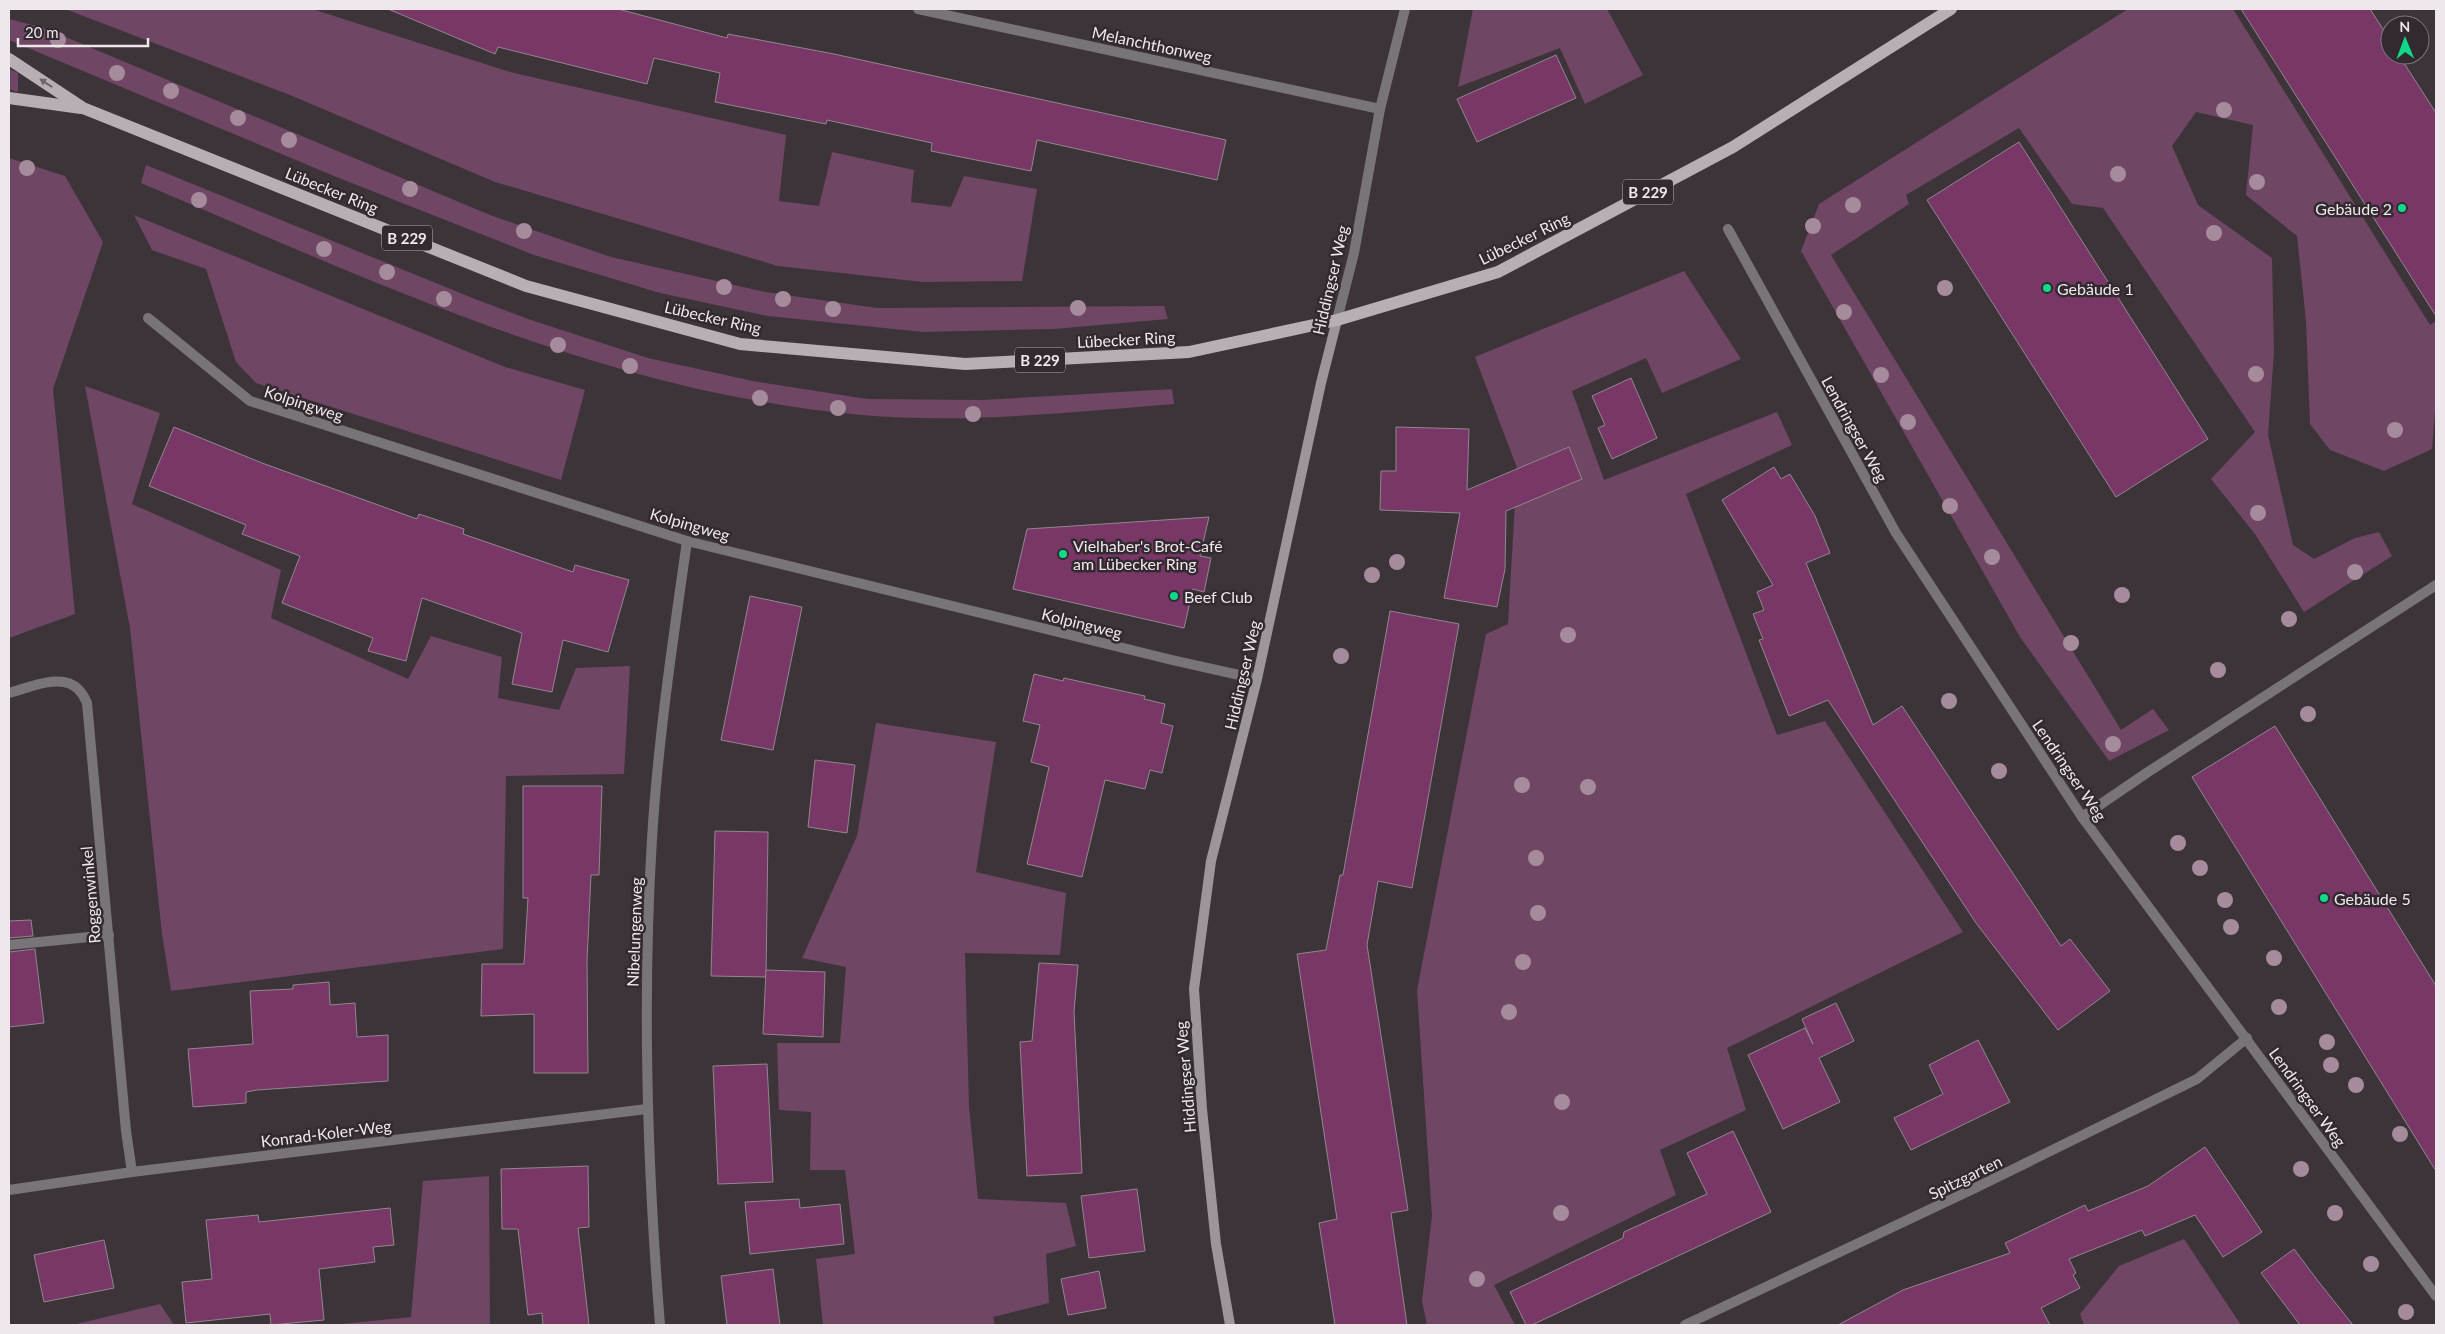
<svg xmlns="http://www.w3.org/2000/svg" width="2445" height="1334" font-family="Lato,sans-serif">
  <rect width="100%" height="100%" fill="#3d343a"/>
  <g fill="#6f4663">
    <path d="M 65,9 L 312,9 L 510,72 L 786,135 L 779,201 L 819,206 L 832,152 L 914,170 L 911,202 L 951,207 L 964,176 L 1037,189 L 1022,281 L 923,282 L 778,266 L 495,182 L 290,95 Z"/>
    <path d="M 1473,9 L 1607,9 L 1643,75 L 1585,104 L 1560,48 L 1458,87 Z"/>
    <path d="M 2128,9 L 2233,9 L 2430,325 L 2436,321 L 2436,399 L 2432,449 L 2384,471 L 2330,450 L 2310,424 L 2306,321 L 2297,236 L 2246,195 L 2253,125 L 2196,112 L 2172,146 L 2198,205 L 2272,258 L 2274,352 L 2268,435 L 2293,545 L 2314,559 L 2355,538 L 2379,532 L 2392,556 L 2304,612 L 2255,534 L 2211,479 L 2255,432 L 2103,208 L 2072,204 L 2019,128 L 1906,195 L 1909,204 L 1831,255 L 2121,730 L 2153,709 L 2169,730 L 2109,761 L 2020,637 L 1801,251 L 1819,204 Z"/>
    <path d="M 9,19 L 44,28 L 490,215 L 611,257 L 765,292 L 877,308 L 1164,306 L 1168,319 L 1054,329 L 923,332 L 768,316 L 660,293 L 534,255 L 334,176 L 9,40 Z"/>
    <path d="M 9,69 L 18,73 L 18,92 L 9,89 Z"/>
    <path d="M 9,158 L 65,176 L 103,242 L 53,389 L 75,614 L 9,638 Z"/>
    <path d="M 146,165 L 475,299 L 531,320 L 648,358 L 753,381 L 867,399 L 982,400 L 1172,389 L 1174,404 C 1071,412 965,424 862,415 C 608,393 372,281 141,183 Z"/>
    <path d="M 134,215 L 505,367 L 585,390 L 561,480 L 256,383 L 236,362 L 206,269 L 152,250 Z"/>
    <path d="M 1684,271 L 1741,359 L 1662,393 L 1646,358 L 1572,391 L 1604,480 L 1777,412 L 1792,445 L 1686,494 L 1777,735 L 1825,721 L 1963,932 L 1727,1048 L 1746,1110 L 1660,1150 L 1676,1195 L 1494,1285 L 1515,1325 L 1427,1325 L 1422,1301 L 1432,1216 L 1417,990 L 1486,634 L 1508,624 L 1517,468 L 1475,357 Z"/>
    <path d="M 85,386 L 160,413 L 132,504 L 281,570 L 271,618 L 408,679 L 431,636 L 502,657 L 498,698 L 559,710 L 576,668 L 630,666 L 624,774 L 506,776 L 503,949 L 171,991 L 162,934 L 130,628 Z"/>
    <path d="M 876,723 L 996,742 L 976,872 L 1066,893 L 1060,955 L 965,953 L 969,1106 L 978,1199 L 1066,1203 L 1076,1246 L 1046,1254 L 1049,1303 L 993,1317 L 995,1325 L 823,1325 L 816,1259 L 855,1254 L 845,1170 L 810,1170 L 811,1112 L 779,1110 L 777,1043 L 840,1043 L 846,967 L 802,958 L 857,836 Z"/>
    <path d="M 489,1176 L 490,1325 L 331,1325 L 411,1317 L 423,1181 Z"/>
    <path d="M 2184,1239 L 2241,1325 L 2084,1325 L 2080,1314 L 2119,1266 Z"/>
    <path d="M 160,1304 L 174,1325 L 72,1325 Z"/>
  </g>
  <g fill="#793768" stroke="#90878d">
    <path d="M 388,9 L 618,9 L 727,38 L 728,34 L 834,54 L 1226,140 L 1217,180 L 1037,140 L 1031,171 L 931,151 L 932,143 L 827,120 L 826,124 L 715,102 L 720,73 L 654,58 L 647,84 L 498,47 L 495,54 Z"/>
    <path d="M 2241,9 L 2370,9 L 2390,40 L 2390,55 L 2400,55 L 2404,63 L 2436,113 L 2436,316 Z"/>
    <path d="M 1556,55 L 1576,98 L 1477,142 L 1457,99 Z"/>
    <path d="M 2019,142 L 2208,439 L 2116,497 L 1927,200 Z"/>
    <path d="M 1631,378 L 1657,438 L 1612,459 L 1598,428 L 1605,425 L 1592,396 Z"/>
    <path d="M 174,427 L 262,463 L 417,519 L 419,514 L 464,529 L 463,534 L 573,572 L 575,565 L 629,580 L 608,652 L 563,640 L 552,692 L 512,684 L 522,633 L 422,598 L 406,661 L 368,651 L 373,638 L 282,603 L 300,556 L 242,534 L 246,525 L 149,486 Z"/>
    <path d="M 1396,427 L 1469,429 L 1467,490 L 1569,447 L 1582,479 L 1506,511 L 1505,569 L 1497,607 L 1444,598 L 1460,513 L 1380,510 L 1381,471 L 1396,471 Z"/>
    <path d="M 1774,467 L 1781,479 L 1790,474 L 1815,516 L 1830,553 L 1806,563 L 1873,725 L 1902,706 L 2061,946 L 2070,939 L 2110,991 L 2058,1030 L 1976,923 L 1828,700 L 1789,716 L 1759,640 L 1763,639 L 1753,614 L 1764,610 L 1757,592 L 1773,585 L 1722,500 Z"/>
    <path d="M 1209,517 L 1200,556 L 1211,558 L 1204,592 L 1193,589 L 1184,628 L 1013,589 L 1027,529 Z"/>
    <path d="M 750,596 L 802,607 L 773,750 L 721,740 Z"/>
    <path d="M 1390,611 L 1459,624 L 1412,888 L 1378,881 L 1367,945 L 1408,1210 L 1391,1213 L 1407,1325 L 1335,1325 L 1319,1223 L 1337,1219 L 1297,954 L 1326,950 L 1340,875 L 1343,875 Z"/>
    <path d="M 1034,674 L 1063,681 L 1064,678 L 1145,696 L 1144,699 L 1165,704 L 1161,723 L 1173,726 L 1162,773 L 1150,770 L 1145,789 L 1105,780 L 1082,877 L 1027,864 L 1049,767 L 1031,762 L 1040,725 L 1023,721 Z"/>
    <path d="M 2275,726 L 2436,986 L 2436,1171 L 2192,777 Z"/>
    <path d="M 815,760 L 855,765 L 847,833 L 808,827 Z"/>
    <path d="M 523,786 L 602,786 L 599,875 L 591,875 L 587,961 L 588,1073 L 534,1073 L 534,1014 L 481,1016 L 482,964 L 524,964 L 528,898 L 523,898 Z"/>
    <path d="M 715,831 L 768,832 L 766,977 L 711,976 Z"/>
    <path d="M 31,920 L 33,936 L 9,938 L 9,921 Z"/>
    <path d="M 35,949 L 44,1023 L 9,1027 L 9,952 Z"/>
    <path d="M 1039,963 L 1078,965 L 1074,1012 L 1082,1173 L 1027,1176 L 1020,1042 L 1032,1041 Z"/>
    <path d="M 766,970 L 825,972 L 823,1037 L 763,1034 Z"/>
    <path d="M 329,982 L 330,1005 L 355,1003 L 357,1037 L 388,1035 L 388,1081 L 257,1090 L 246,1092 L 246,1103 L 193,1107 L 188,1049 L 253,1044 L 250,991 L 293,989 L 293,985 Z"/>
    <path d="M 1836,1003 L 1854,1041 L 1819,1058 L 1840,1102 L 1783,1129 L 1748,1055 L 1805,1028 L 1813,1044 L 1802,1019 Z"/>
    <path d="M 1978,1040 L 2010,1102 L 1911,1150 L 1894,1118 L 1943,1094 L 1929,1065 Z"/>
    <path d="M 767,1064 L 773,1182 L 718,1184 L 713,1066 Z"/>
    <path d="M 1733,1131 L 1771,1212 L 1532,1325 L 1526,1325 L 1510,1292 L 1623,1238 L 1624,1232 L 1707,1194 L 1687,1153 Z"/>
    <path d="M 2205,1147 L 2262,1232 L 2223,1257 L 2195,1215 L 2145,1236 L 2142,1230 L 2069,1259 L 2076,1273 L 2073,1275 L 2080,1288 L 2041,1308 L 2050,1325 L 1838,1325 L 1903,1290 L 2010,1253 L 2005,1243 L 2085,1205 L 2088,1211 L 2148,1186 Z"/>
    <path d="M 588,1166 L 589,1227 L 578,1228 L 589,1325 L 543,1325 L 542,1313 L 528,1315 L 518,1229 L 502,1229 L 501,1169 Z"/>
    <path d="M 1137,1189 L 1145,1251 L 1089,1258 L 1081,1196 Z"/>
    <path d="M 799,1199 L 800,1208 L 840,1204 L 844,1244 L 750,1254 L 745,1202 Z"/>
    <path d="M 390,1208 L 394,1245 L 373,1247 L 375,1262 L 319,1269 L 324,1320 L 271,1325 L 270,1314 L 186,1323 L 182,1282 L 212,1279 L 206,1220 L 258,1215 L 259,1222 Z"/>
    <path d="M 104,1240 L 114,1288 L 44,1302 L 34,1255 Z"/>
    <path d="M 2294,1249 L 2318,1281 L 2353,1325 L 2300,1325 L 2261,1273 Z"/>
    <path d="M 773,1269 L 780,1325 L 727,1325 L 721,1276 Z"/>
    <path d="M 1099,1271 L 1106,1308 L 1068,1315 L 1061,1279 Z"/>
  </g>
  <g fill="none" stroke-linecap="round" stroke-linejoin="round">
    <g stroke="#787477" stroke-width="10">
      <path d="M 2082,817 L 2148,772 L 2436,585"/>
      <path d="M 9,945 L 109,935"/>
    </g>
    <g stroke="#787477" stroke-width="10">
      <path d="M 918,9 L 1380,109"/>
      <path d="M 1728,229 L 1896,533 L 2082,817 L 2436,1296"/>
      <path d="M 148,318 L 250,401 L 687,541 L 1172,660 L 1257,679"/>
      <path d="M 9,693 C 28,688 62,672 78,689 C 82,693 85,698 87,703 L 126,1131 L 132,1172"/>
      <path d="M 9,1190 L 132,1172 L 647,1109"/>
      <path d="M 660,1325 C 647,1163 642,1001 652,839 C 658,739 673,640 687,541"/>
      <path d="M 1685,1325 L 1971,1190 L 2197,1079 L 2247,1038"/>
    </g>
    <path stroke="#787477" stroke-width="10" d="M 1337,320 L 1354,253 L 1380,109 L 1405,9"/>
    <path stroke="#9c959a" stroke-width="10" d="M 1230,1325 L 1216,1244 L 1202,1109 L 1194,989 L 1211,861 L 1257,679 L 1321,383 L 1337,320"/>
    <g stroke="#b8afb5" stroke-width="12">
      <path d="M 9,59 L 83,108 L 526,286 L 740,344 L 965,364 L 1189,352 L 1337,320 L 1498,272 L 1733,147 L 1951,9"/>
      <path d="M 9,98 L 81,108"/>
    </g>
  </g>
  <g fill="#a68b9d">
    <circle cx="58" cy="40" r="8"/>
    <circle cx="117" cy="73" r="8"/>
    <circle cx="171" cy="91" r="8"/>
    <circle cx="2224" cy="110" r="8"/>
    <circle cx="238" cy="118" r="8"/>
    <circle cx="289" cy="140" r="8"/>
    <circle cx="27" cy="168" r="8"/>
    <circle cx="2118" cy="174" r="8"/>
    <circle cx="2257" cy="182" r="8"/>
    <circle cx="410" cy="189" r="8"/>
    <circle cx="199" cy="200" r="8"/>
    <circle cx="1853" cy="205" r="8"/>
    <circle cx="1813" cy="226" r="8"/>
    <circle cx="524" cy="231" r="8"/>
    <circle cx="2214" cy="233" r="8"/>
    <circle cx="324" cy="249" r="8"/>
    <circle cx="387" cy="272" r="8"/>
    <circle cx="724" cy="287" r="8"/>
    <circle cx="1945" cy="288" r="8"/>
    <circle cx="444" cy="299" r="8"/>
    <circle cx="783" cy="299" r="8"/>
    <circle cx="1078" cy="308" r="8"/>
    <circle cx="833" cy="309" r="8"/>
    <circle cx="1844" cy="312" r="8"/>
    <circle cx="558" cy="345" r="8"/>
    <circle cx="630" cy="366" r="8"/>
    <circle cx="2256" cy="374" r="8"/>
    <circle cx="1881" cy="375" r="8"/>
    <circle cx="760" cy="398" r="8"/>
    <circle cx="838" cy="408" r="8"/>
    <circle cx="973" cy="414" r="8"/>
    <circle cx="1908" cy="422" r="8"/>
    <circle cx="2395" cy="430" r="8"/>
    <circle cx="1950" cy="506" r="8"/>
    <circle cx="2258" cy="513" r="8"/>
    <circle cx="1992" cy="557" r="8"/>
    <circle cx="1397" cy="562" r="8"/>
    <circle cx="2355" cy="572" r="8"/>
    <circle cx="1372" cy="575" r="8"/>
    <circle cx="2122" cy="595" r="8"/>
    <circle cx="2289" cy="619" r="8"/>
    <circle cx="1568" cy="635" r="8"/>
    <circle cx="2071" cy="643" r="8"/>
    <circle cx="1341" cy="656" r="8"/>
    <circle cx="2218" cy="670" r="8"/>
    <circle cx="1949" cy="701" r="8"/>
    <circle cx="2308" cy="714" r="8"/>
    <circle cx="2113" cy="744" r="8"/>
    <circle cx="1999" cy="771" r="8"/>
    <circle cx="1522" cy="785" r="8"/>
    <circle cx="1588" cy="787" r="8"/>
    <circle cx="2178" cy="843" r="8"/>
    <circle cx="1536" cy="858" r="8"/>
    <circle cx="2200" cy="868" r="8"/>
    <circle cx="2225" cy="900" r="8"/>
    <circle cx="1538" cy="913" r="8"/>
    <circle cx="2231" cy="927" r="8"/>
    <circle cx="2274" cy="958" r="8"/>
    <circle cx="1523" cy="962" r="8"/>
    <circle cx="2279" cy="1007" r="8"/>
    <circle cx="1509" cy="1012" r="8"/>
    <circle cx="2327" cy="1042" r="8"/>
    <circle cx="2331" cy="1065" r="8"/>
    <circle cx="2356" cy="1085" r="8"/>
    <circle cx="1562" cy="1102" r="8"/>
    <circle cx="2400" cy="1134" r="8"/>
    <circle cx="2301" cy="1169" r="8"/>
    <circle cx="1561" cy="1213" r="8"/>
    <circle cx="2335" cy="1213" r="8"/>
    <circle cx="2371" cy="1264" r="8"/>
    <circle cx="1477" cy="1279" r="8"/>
    <circle cx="2406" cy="1312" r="8"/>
  </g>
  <defs><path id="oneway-solid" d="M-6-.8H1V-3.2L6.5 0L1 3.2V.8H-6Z" transform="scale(1.25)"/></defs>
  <use fill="#6e666c" href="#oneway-solid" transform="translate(46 83) rotate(-146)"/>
  <g fill="#0fd98a" stroke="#322a30" stroke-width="2">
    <circle cx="2402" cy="208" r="5"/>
    <circle cx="2047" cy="288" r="5"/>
    <circle cx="1063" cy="554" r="5"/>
    <circle cx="1174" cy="596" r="5"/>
    <circle cx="2324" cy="898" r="5"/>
  </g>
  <g text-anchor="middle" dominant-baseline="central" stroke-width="5" stroke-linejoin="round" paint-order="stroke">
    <g fill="#322a30" stroke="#b6afb4" stroke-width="1">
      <rect x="1623" y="179.5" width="50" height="25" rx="4"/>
      <rect x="382" y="225.5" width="50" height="25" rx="4"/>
      <rect x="1015" y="347.5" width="50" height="25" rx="4"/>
    </g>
    <g font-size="15" font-weight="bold" fill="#eee8ec">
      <text x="1648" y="192">B 229</text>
      <text x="407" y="238">B 229</text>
      <text x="1040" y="360">B 229</text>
    </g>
    <g font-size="16" fill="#eee8ec" stroke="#322a30">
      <text transform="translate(1152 44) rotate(12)">Melanchthonweg</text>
      <text transform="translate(332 190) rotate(22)">Lübecker Ring</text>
      <text transform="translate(1524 238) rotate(-26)">Lübecker Ring</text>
      <text transform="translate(1330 280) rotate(-77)">Hiddingser Weg</text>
      <text transform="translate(713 317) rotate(13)">Lübecker Ring</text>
      <text transform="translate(1126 339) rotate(-3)">Lübecker Ring</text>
      <text transform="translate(304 403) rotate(18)">Kolpingweg</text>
      <text transform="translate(1855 429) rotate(61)">Lendringser Weg</text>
      <text transform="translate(690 524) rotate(16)">Kolpingweg</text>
      <text transform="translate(1082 623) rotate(14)">Kolpingweg</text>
      <text transform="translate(1242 675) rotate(-77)">Hiddingser Weg</text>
      <text transform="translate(2070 770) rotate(56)">Lendringser Weg</text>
      <text transform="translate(90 895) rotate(-95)">Roggenwinkel</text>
      <text transform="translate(634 932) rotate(-88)">Nibelungenweg</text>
      <text transform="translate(1185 1077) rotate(-95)">Hiddingser Weg</text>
      <text transform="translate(2308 1097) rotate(54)">Lendringser Weg</text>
      <text transform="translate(326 1133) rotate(-7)">Konrad-Koler-Weg</text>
      <text transform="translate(1965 1177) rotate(-26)">Spitzgarten</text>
    </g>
    <g font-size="16" fill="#eee8ec" stroke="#322a30" text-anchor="start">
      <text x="2392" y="208" text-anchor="end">Gebäude 2</text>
      <text x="2057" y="288">Gebäude 1</text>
      <text x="1073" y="545">Vielhaber's Brot-Café<tspan x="1073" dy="18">am Lübecker Ring</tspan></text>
      <text x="1184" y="596">Beef Club</text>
      <text x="2334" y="898">Gebäude 5</text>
    </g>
  </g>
  <rect width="2445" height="1334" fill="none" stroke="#eee8ec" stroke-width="20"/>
  <g transform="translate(2405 40) rotate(359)"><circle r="24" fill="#322a30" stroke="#7d767b"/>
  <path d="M0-4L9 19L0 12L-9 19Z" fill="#0fd98a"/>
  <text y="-8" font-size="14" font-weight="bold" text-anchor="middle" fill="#eee8ec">N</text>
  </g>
  <path d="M18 38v8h130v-8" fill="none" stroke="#eee8ec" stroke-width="2.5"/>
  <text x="25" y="38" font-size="15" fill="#eee8ec" stroke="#322a30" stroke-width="4" paint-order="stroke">20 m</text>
</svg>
